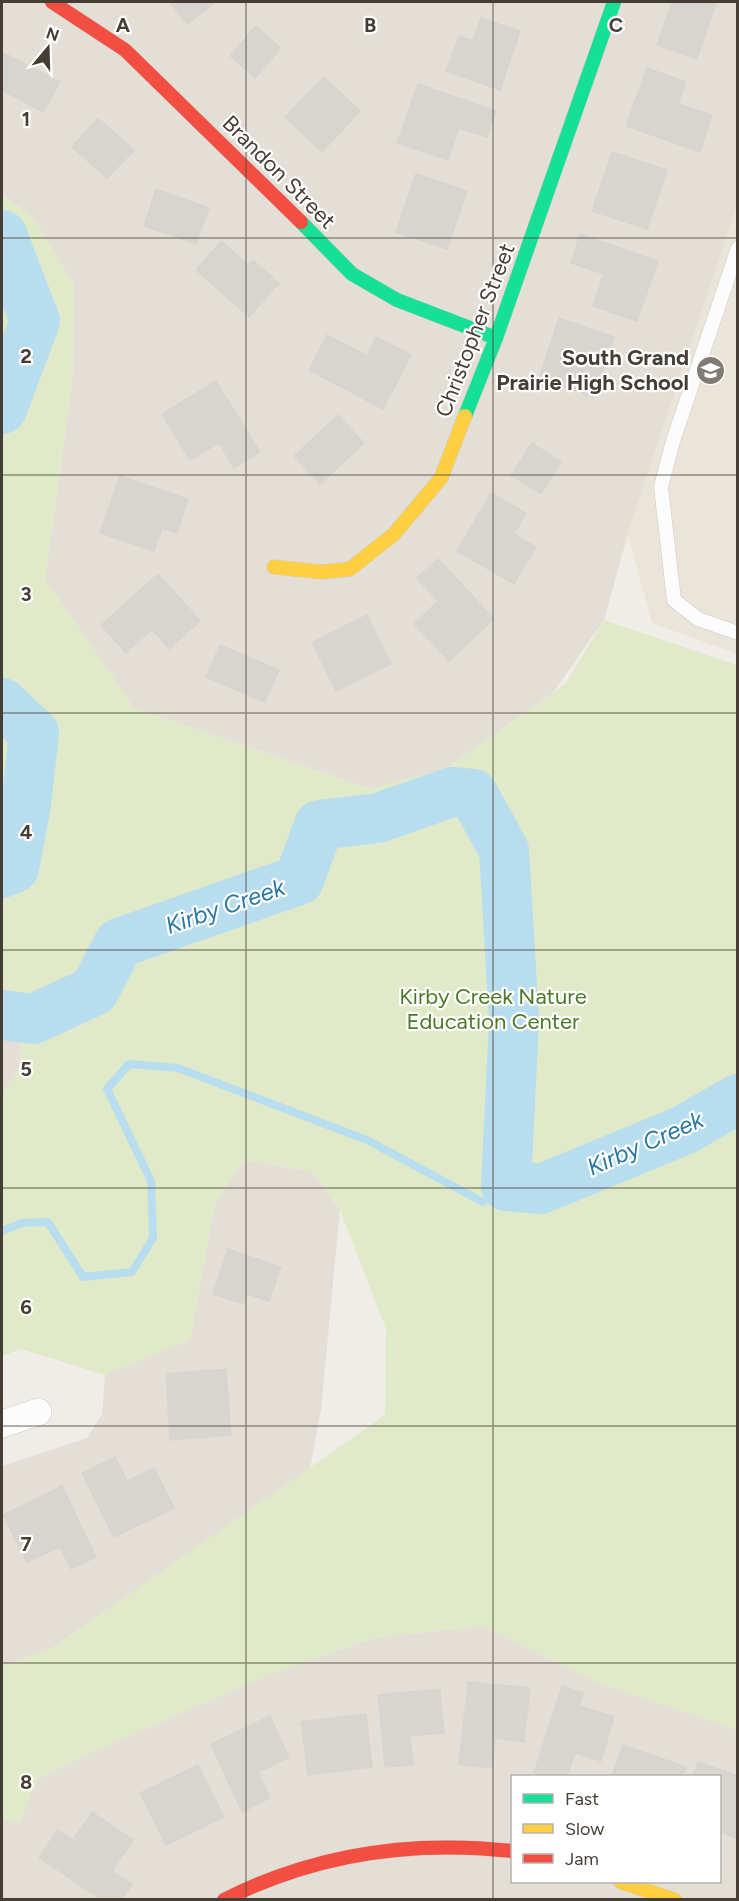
<svg xmlns="http://www.w3.org/2000/svg" width="739" height="1901" font-family="Figtree,sans-serif">
  <rect width="100%" height="100%" fill="#f0ede9"/>
  <g fill="#e4dfd6" fill-rule="evenodd">
    <path d="M 2,2 L 737,2 L 737,206 L 628,534 L 604,620 L 553,693 L 445,769 L 371,789 L 134,708 L 45,579 L 72,384 L 74,285 L 33,218 L 2,194 Z"/>
    <path d="M 2,982 L 18,1007 L 21,1061 L 2,1099 Z"/>
    <path d="M 244,1160 L 312,1172 L 340,1210 L 321,1410 L 310,1469 L 52,1648 L 2,1667 L 2,1466 L 87,1438 L 102,1414 L 105,1375 L 190,1339 L 215,1203 Z"/>
    <path d="M 483,1626 L 594,1681 L 737,1730 L 737,1899 L 2,1900 L 2,1818 L 20,1822 L 37,1779 L 79,1758 L 275,1672 L 377,1637 ZM 512,1776 L 720,1776 L 720,1882 L 512,1882 Z"/>
  </g>
  <path fill="#ebe4d8" d="M 737,206 L 737,654 L 652,623 L 628,535 Z"/>
  <path fill="#e0eac8" d="M 2,194 L 33,218 L 74,285 L 72,384 L 45,579 L 134,708 L 370,789 L 445,769 L 553,693 L 566,683 L 604,620 L 737,665 L 737,1730 L 594,1681 L 483,1626 L 377,1637 L 275,1672 L 79,1758 L 37,1779 L 20,1822 L 2,1818 L 2,1667 L 52,1648 L 385,1415 L 386,1329 L 340,1210 L 312,1172 L 244,1160 L 215,1203 L 190,1340 L 105,1375 L 21,1349 L 2,1356 L 2,1099 L 21,1061 L 18,1007 L 2,982 Z"/>
  <g fill="none" stroke-linecap="round" stroke-linejoin="round">
    <path stroke="#b8ddef" stroke-width="8" d="M 2,1231 L 22,1223 L 48,1222 L 83,1277 L 132,1272 L 153,1238 L 151,1181 L 107,1089 L 129,1064 L 178,1068 L 367,1140 L 483,1202 L 506,1186"/>
    <g stroke="#b8ddef" stroke-width="50">
      <path d="M 2,235 L 35,321 L 2,409"/>
      <path d="M 2,703 L 34,733 L 26,804 L 14,868 L 2,873"/>
      <path d="M 2,1015 L 33,1019 L 94,991 L 119,943 L 299,880 L 319,825 L 378,818 L 452,792 L 473,794 L 504,850 L 514,1020 L 506,1186 L 541,1189 L 684,1130 L 738,1099"/>
    </g>
  </g>
  <g fill="#d8d4d0" stroke="#d8d4cf" stroke-width="1.5">
    <path d="M 170,2 L 216,2 L 187,24 Z"/>
    <path d="M 672,2 L 716,3 L 697,59 L 657,45 Z"/>
    <path d="M 481,18 L 520,31 L 500,90 L 446,71 L 459,36 L 473,41 Z"/>
    <path d="M 256,26 L 281,48 L 255,78 L 230,56 Z"/>
    <path d="M 4,53 L 60,82 L 43,112 L 2,90 L 2,58 Z"/>
    <path d="M 647,68 L 686,82 L 678,104 L 712,115 L 700,152 L 626,126 Z"/>
    <path d="M 324,77 L 360,111 L 322,152 L 285,117 Z"/>
    <path d="M 418,84 L 496,111 L 487,137 L 459,128 L 448,160 L 397,143 Z"/>
    <path d="M 98,118 L 134,150 L 107,178 L 72,147 Z"/>
    <path d="M 612,152 L 667,170 L 647,229 L 592,211 Z"/>
    <path d="M 416,174 L 467,191 L 447,249 L 396,232 Z"/>
    <path d="M 156,189 L 209,208 L 196,244 L 144,226 Z"/>
    <path d="M 580,234 L 658,261 L 637,321 L 593,306 L 604,274 L 571,263 Z"/>
    <path d="M 221,241 L 248,265 L 253,260 L 279,283 L 249,317 L 196,270 Z"/>
    <path d="M 559,318 L 614,337 L 594,397 L 539,378 Z"/>
    <path d="M 327,335 L 367,356 L 376,337 L 411,355 L 383,409 L 309,370 Z"/>
    <path d="M 216,381 L 260,452 L 234,468 L 219,443 L 190,460 L 162,414 Z"/>
    <path d="M 338,415 L 364,443 L 320,484 L 294,456 Z"/>
    <path d="M 532,443 L 561,462 L 541,494 L 511,475 Z"/>
    <path d="M 120,476 L 188,499 L 177,533 L 162,528 L 154,551 L 100,533 Z"/>
    <path d="M 491,493 L 526,513 L 514,534 L 536,547 L 514,584 L 457,551 Z"/>
    <path d="M 438,559 L 494,619 L 449,661 L 414,624 L 438,601 L 417,578 Z"/>
    <path d="M 158,574 L 200,621 L 169,649 L 152,629 L 126,653 L 101,625 Z"/>
    <path d="M 367,615 L 391,664 L 336,691 L 312,642 Z"/>
    <path d="M 220,645 L 279,670 L 265,702 L 206,677 Z"/>
    <path d="M 228,1249 L 281,1267 L 269,1301 L 247,1294 L 243,1304 L 213,1294 Z"/>
    <path d="M 226,1369 L 231,1435 L 170,1440 L 166,1374 Z"/>
    <path d="M 115,1457 L 127,1481 L 154,1468 L 174,1508 L 114,1537 L 82,1473 Z"/>
    <path d="M 62,1486 L 96,1557 L 71,1569 L 60,1547 L 27,1562 L 3,1515 Z"/>
    <path d="M 468,1682 L 530,1688 L 524,1742 L 495,1738 L 492,1768 L 459,1764 Z"/>
    <path d="M 562,1686 L 583,1693 L 579,1706 L 614,1717 L 601,1761 L 575,1753 L 567,1776 L 544,1776 L 534,1773 Z"/>
    <path d="M 440,1689 L 444,1733 L 410,1736 L 413,1765 L 385,1767 L 378,1695 Z"/>
    <path d="M 366,1714 L 372,1767 L 308,1775 L 301,1722 Z"/>
    <path d="M 270,1716 L 289,1758 L 258,1772 L 270,1798 L 242,1812 L 211,1744 Z"/>
    <path d="M 623,1745 L 686,1767 L 683,1776 L 612,1776 Z"/>
    <path d="M 698,1762 L 738,1776 L 738,1839 L 720,1832 L 720,1776 L 693,1776 Z"/>
    <path d="M 198,1765 L 224,1817 L 166,1845 L 140,1793 Z"/>
    <path d="M 92,1812 L 133,1840 L 112,1871 L 132,1885 L 121,1900 L 101,1900 L 39,1857 L 58,1830 L 73,1840 Z"/>
  </g>
  <g fill="none" stroke-linecap="round" stroke-linejoin="round">
    <defs>
      <path id="lane" d="M 738,248 L 673,441 L 661,487 L 674,600 L 698,619 L 738,633"/>
      <path id="street" d="M 2,1424 L 38,1412"/>
      <g id="fast">
        <path d="M 301,222 L 352,274 L 397,300 L 496,338"/>
        <path d="M 465,416 L 496,338 L 614,2"/>
      </g>
      <g id="slow">
        <path d="M 274,567 L 322,572 L 350,569 L 394,534 L 441,478 L 465,416"/>
        <path d="M 621,1882 L 675,1900"/>
      </g>
      <g id="jam">
        <path d="M 52,2 L 125,50 L 301,222"/>
        <path d="M 224,1900 C 314,1854 412,1840 512,1851"/>
      </g>
    </defs>
    <use href="#lane" stroke="#cdc9c5" stroke-width="15"/>
    <use href="#street" stroke="#cdc9c5" stroke-width="28"/>
    <use href="#fast" stroke="#d0cac0" stroke-width="15"/>
    <use href="#slow" stroke="#d0cac0" stroke-width="15"/>
    <use href="#jam" stroke="#d0cac0" stroke-width="15"/>
    <use href="#lane" stroke="#fdfcfc" stroke-width="14"/>
    <use href="#street" stroke="#fdfcfc" stroke-width="27"/>
    <use href="#fast" stroke="#16e098" stroke-width="14"/>
    <use href="#slow" stroke="#ffcf43" stroke-width="14"/>
    <use href="#jam" stroke="#f24e42" stroke-width="14"/>
  </g>
  <path fill="none" stroke="#463e35" stroke-width="1.5" stroke-opacity="0.55" d="M 246,2 L 246,1900M 493,2 L 493,1900M 2,238 L 738,238M 2,475 L 738,475M 2,713 L 738,713M 2,950 L 738,950M 2,1188 L 738,1188M 2,1426 L 738,1426M 2,1663 L 738,1663"/>
  <defs>
    <symbol id="school-disc" viewBox="-11 -11 22 22"><circle r="9.5" fill="#827b74" stroke="#fff"/><path d="M0-5L7-2L0 1L-7-2ZM-4 1L0 2.5L4 1V4Q0 6-4 4Z" fill="#fff"/></symbol>
  </defs>
  <g fill-rule="evenodd">
    <use href="#school-disc" x="694" y="354" width="33" height="33"/>
  </g>
  <g text-anchor="middle" dominant-baseline="central" stroke-width="4.5" stroke-linejoin="round" paint-order="stroke">
    <g font-size="22" fill="#463e35" stroke="#fff">
      <text transform="translate(279 172) rotate(45)">Brandon Street</text>
      <text transform="translate(475 330) rotate(-69)">Christopher Street</text>
    </g>
    <g font-size="22" font-weight="bold" fill="#463e35" stroke="#fff" text-anchor="end">
      <text x="689" y="357">South Grand<tspan x="689" dy="25">Prairie High School</tspan></text>
    </g>
    <g font-size="22" fill="#4c7927" stroke="#fff">
      <text x="493" y="996">Kirby Creek Nature<tspan x="493" dy="25">Education Center</tspan></text>
    </g>
    <g font-size="24" font-style="italic" fill="#2978a4" stroke="#fff">
      <text transform="translate(225 906) rotate(-19)">Kirby Creek</text>
      <text transform="translate(645 1143) rotate(-24)">Kirby Creek</text>
    </g>
  </g>
  <g font-size="20" text-anchor="middle" font-weight="bold" fill="#463e35" stroke="#fff" stroke-width="4.5" stroke-linejoin="round" paint-order="stroke">
    <text x="123" y="32">A</text>
    <text x="370" y="32">B</text>
    <text x="616" y="32">C</text>
    <text x="26" y="126">1</text>
    <text x="26" y="363">2</text>
    <text x="26" y="601">3</text>
    <text x="26" y="839">4</text>
    <text x="26" y="1076">5</text>
    <text x="26" y="1314">6</text>
    <text x="26" y="1551">7</text>
    <text x="26" y="1789">8</text>
  </g>
  <rect width="739" height="1901" fill="none" stroke="#463e35" stroke-width="6"/>
  <rect x="511" y="1775" width="210" height="108" fill="#ffffff" stroke="#b5b2ae" stroke-width="1.5"/>
  <rect x="523" y="1794" width="30" height="9" fill="#16e098" stroke="#b5b2ae" stroke-width="1.5"/>
  <text x="565" y="1805" font-size="18" fill="#463e35">Fast</text>
  <rect x="523" y="1824" width="30" height="9" fill="#ffcf43" stroke="#b5b2ae" stroke-width="1.5"/>
  <text x="565" y="1835" font-size="18" fill="#463e35">Slow</text>
  <rect x="523" y="1854" width="30" height="9" fill="#f24e42" stroke="#b5b2ae" stroke-width="1.5"/>
  <text x="565" y="1865" font-size="18" fill="#463e35">Jam</text>
  <g transform="translate(48 48) rotate(19)" stroke="#ffffff" stroke-width="4.5" paint-order="stroke">
  <path d="M0-4.5L10 22L0 15L-10 22Z" fill="#463e35"/>
  <text y="-9" font-size="16" font-weight="bold" text-anchor="middle" fill="#463e35">N</text>
  </g>
</svg>
